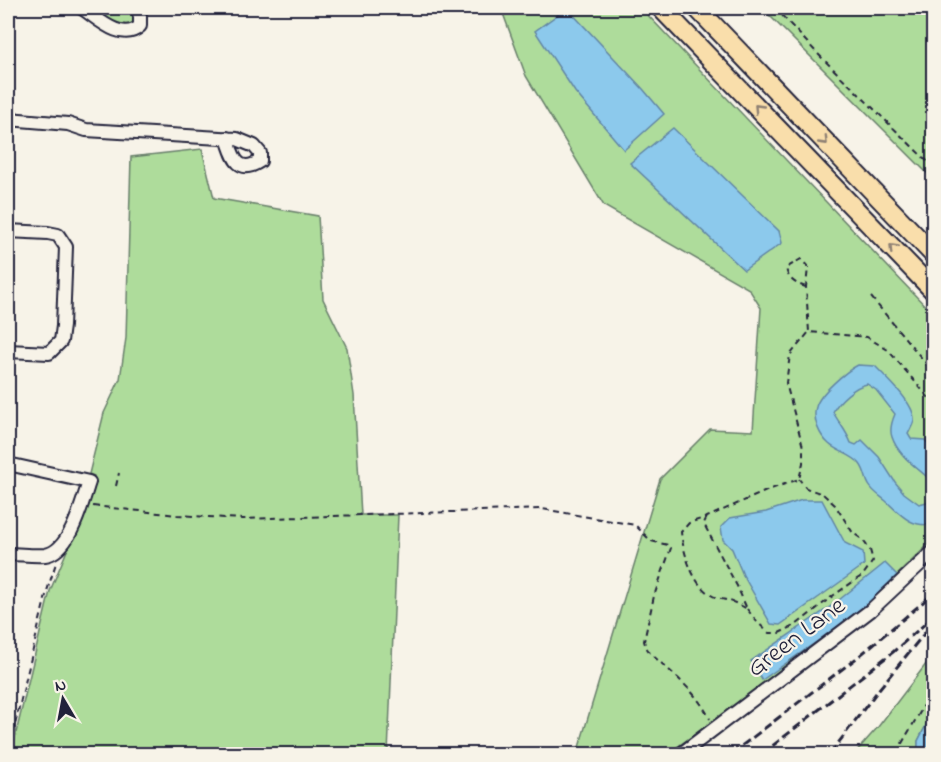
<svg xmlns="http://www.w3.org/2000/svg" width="941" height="762" font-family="'Indie Flower',sans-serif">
  <rect width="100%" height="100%" fill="#f7f3e8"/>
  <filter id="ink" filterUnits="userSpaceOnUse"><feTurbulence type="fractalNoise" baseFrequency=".0167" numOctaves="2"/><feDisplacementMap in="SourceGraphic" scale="12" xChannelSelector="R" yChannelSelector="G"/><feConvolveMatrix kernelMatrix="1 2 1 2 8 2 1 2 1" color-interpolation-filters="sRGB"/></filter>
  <g filter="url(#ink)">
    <g fill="#aedc9b" stroke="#687f6b" stroke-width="1.5">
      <path d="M 82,8 L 137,8 L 140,16 L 126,32 Z"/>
      <path d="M 501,8 L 641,8 L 933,314 L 933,540 L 859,612 L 705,727 L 667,754 L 577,754 L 660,479 L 710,429 L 753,431 L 761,308 L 749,289 L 604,206 L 526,76 Z"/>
      <path d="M 762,8 L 933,8 L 933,179 Z"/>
      <path d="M 202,149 L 214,198 L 318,216 L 323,299 L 347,348 L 354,395 L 361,515 L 398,515 L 388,754 L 11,754 L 50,591 L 81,517 L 94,476 L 89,474 L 104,413 L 120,379 L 126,338 L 131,157 Z"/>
      <path d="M 933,655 L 933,712 L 918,741 L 918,754 L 854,754 L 878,727 Z"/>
    </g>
    <g fill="#8cc9ec" stroke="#6286a5" stroke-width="1.5">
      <path d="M 567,8 L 643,89 L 664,114 L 624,150 L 575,92 L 535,31 Z"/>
      <path d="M 673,128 L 779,231 L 782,243 L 744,270 L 630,163 Z"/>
      <path d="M 858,365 L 875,366 C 886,377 915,404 914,420 C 913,425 910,430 908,434 L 911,439 L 925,440 L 933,449 L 933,482 C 919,469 898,456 892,437 C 889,429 892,421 895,414 L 876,390 L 867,384 C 855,386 838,401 833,412 C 839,423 847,432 851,443 L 856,445 L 862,440 L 879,457 L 895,482 L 904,493 L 919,504 L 927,502 L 933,497 L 933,524 C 911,528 901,515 886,501 C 880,496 873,492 869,485 C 865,479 866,472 860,464 C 853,455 838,452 829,444 C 820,436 812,420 816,407 C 819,394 846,371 858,365 Z"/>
      <path d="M 802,500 L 822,500 L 845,543 L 863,552 L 864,565 L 780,625 L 771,624 L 743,575 L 732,549 L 723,540 L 721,527 L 730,518 L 766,512 Z"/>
      <path d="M 885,563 L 897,575 L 859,612 L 762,680 L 751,661 L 834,604 Z"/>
      <path d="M 933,712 L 933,754 L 918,754 L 918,741 Z"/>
    </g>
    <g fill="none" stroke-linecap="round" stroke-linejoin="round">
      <defs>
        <g id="minor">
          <path d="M 82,8 C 97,18 122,43 140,26 L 140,16 L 137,8"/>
          <path d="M 8,119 L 68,124 L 86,130 L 237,139 L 254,146 L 260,153 L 260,161 C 237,176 233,155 227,138"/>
          <path d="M 8,231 L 48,233 L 58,235 L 66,247 L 63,326 L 61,341 L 49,353 L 8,351"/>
          <path d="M 8,464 L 89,482 C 82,503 70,552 45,555 C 33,556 20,554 8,554"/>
          <path d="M 681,754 L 871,610 L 934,551"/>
        </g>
        <g id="highway">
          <path d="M 661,8 L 934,291"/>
          <path d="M 697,8 L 934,255"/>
        </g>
      </defs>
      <use href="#minor" stroke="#22223b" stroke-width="16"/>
      <use href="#highway" stroke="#22223b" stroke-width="22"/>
      <g stroke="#22223b" stroke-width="2" stroke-dasharray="6 4.5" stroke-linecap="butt">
        <path d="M 775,8 L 817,53 L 934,168"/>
        <path d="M 806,287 C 796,284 788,280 786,268 L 801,259 L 808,267 L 806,287 L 809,332"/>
        <path d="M 871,297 L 934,373"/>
        <path d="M 116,486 L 119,473"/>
        <path d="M 93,506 L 177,515 L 242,519 L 542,509 L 635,525 L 651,541 L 668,545 L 671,548 L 654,596 L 644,641 L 646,647 L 650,653 C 672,673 697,692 710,719"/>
        <path d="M 707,517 L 704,523 L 706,528 L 737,586 L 747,609 C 742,606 736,603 730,601 C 724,599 717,599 711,595 C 693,585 683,552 681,532 L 689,523 L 707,517 L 771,489 L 799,479 L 803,463 L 803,447 L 786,383 L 790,355 L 809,332 L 867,337 L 888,350 L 934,404"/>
        <path d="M 747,609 L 757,622 L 769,633 L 779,633 L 796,625 L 834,595 L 863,575 L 873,561 L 870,550 L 862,539 L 853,533 L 835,505 L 823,494 L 806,488 L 799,479"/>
        <path d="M 8,754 L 47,591 L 56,563"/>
        <path d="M 901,754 L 901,745 L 934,688"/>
      </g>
      <use href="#minor" stroke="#f7f3e8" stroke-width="12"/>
      <use href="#highway" stroke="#f9deab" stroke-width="18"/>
      <g stroke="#22223b" stroke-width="3" stroke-dasharray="9 4.5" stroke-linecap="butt">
        <path d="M 731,754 L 858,657 L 934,593"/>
        <path d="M 762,754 L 893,652 L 934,616"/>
        <path d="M 830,754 L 879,689 L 928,629"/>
      </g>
    </g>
    <defs><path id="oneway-chevron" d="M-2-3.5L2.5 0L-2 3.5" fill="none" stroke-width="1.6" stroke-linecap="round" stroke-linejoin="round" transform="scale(1.5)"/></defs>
    <g stroke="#8e8073">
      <use href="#oneway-chevron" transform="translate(758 108) rotate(-134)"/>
      <use href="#oneway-chevron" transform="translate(824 141) rotate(46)"/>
      <use href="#oneway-chevron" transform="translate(893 248) rotate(-134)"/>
    </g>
  </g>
  <g text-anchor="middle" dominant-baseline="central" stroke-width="4.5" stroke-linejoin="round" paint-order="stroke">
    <g font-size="26" fill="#22223b" stroke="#f7f3e8">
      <text transform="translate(797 638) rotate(-37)">Green Lane</text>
    </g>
  </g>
  <rect width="941" height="762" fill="none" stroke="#f7f3e8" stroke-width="30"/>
  <rect x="15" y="15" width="911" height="732" fill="none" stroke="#22223b" stroke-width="2" filter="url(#ink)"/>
  <g transform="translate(63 699) rotate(350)" stroke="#f7f3e8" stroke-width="4.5" paint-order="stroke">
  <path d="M0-4.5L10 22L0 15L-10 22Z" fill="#22223b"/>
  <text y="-9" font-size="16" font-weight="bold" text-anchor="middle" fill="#22223b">N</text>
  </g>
</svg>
